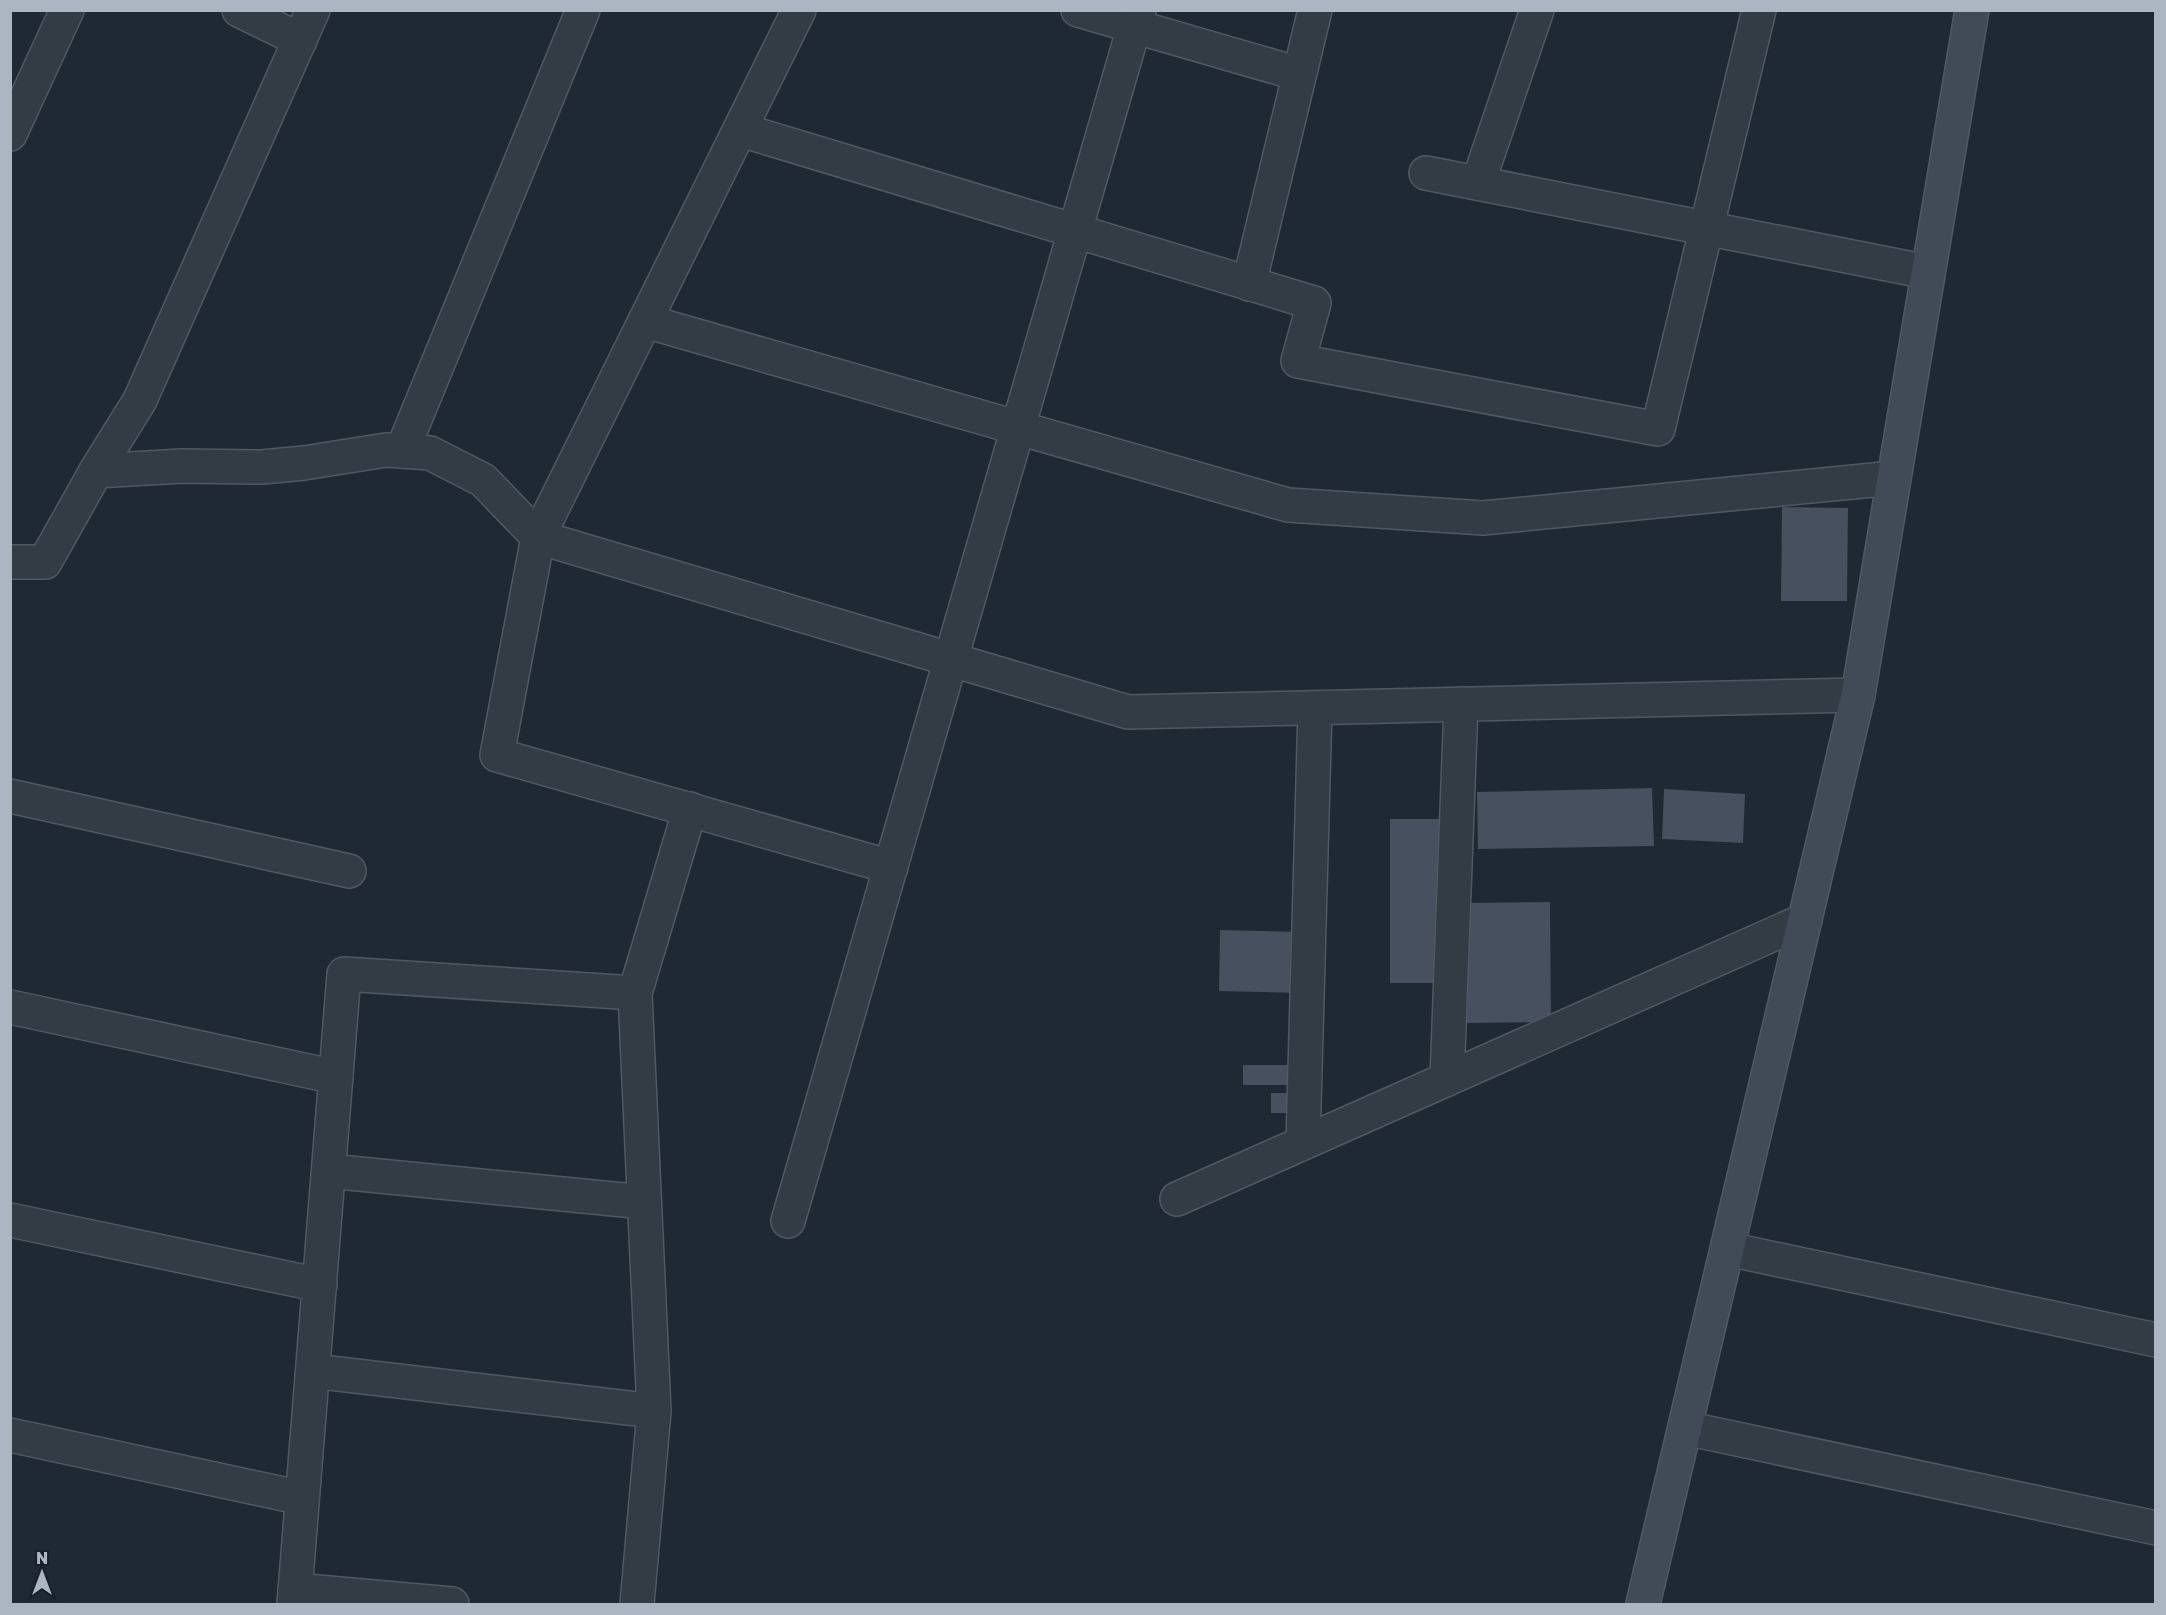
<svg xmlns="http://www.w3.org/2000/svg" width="2166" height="1615" font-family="'Golos Text',sans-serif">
  <rect width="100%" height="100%" fill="#1f2934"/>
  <g fill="#46505e">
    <path d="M 1782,507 L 1848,508 L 1847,601 L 1781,601 Z"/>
    <path d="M 1652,788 L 1654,846 L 1478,849 L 1477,792 Z"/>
    <path d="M 1664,789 L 1745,794 L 1743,843 L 1662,839 Z"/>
    <rect x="1390" y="819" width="57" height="164"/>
    <path d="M 1550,902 L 1551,1022 L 1467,1023 L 1466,903 Z"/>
    <path d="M 1220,930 L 1301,932 L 1300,993 L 1219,991 Z"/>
    <rect x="1243" y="1065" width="46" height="20"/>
    <rect x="1271" y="1093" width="18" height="20"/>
  </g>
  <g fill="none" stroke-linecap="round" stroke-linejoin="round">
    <defs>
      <g id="street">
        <path d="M 239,10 L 300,40"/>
        <path d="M 799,10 L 538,537 L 497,755 L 891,867"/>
        <path d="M 1078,10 L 1299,74"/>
        <path d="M 741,130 L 1314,303 L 1298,361 L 1658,429 L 1759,10"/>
        <path d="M 10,134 L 67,10"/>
        <path d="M 1426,173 L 1928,272"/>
        <path d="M 1478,183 L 1537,10"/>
        <path d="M 1249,284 L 1315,10"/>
        <path d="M 645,321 L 1288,505 L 1483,518 L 1894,478"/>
        <path d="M 402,451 L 583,10"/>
        <path d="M 96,471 L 182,466 L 262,467 L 304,463 L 386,450 L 430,453 L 483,480 L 538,537 L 1128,712 L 1858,695"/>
        <path d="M 10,562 L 45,562 L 96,471 L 140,400 L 313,10"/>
        <path d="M 10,796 L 349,871"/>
        <path d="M 10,1007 L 336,1077"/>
        <path d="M 1447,1079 L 1461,704"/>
        <path d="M 1303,1142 L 1315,708"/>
        <path d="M 329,1171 L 644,1202"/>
        <path d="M 1177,1199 L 1805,920"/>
        <path d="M 10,1220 L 320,1285"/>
        <path d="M 788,1221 L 1139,10"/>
        <path d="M 1728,1249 L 2156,1340"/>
        <path d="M 313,1371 L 654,1411"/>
        <path d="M 1685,1428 L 2156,1528"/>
        <path d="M 10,1435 L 302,1498"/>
        <path d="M 295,1590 L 452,1604"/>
        <path d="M 294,1604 L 344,974 L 635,993"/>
        <path d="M 637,1604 L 654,1411 L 635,993 L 690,809"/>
      </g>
      <path id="secondary" d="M 1643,1604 L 1858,695 L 1972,10"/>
    </defs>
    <use href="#street" stroke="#505863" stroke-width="36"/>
    <use href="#secondary" stroke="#505863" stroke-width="36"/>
    <use href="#street" stroke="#333b45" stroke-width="33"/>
    <use href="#secondary" stroke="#414a57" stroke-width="33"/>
  </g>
  <rect width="2166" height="1615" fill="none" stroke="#acb5c2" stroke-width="24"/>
  <g transform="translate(42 1573)" stroke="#182029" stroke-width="4.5" paint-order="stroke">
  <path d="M0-4.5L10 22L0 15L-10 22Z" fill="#acb5c2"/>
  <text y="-9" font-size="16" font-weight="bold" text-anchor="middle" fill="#acb5c2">N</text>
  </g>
</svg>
